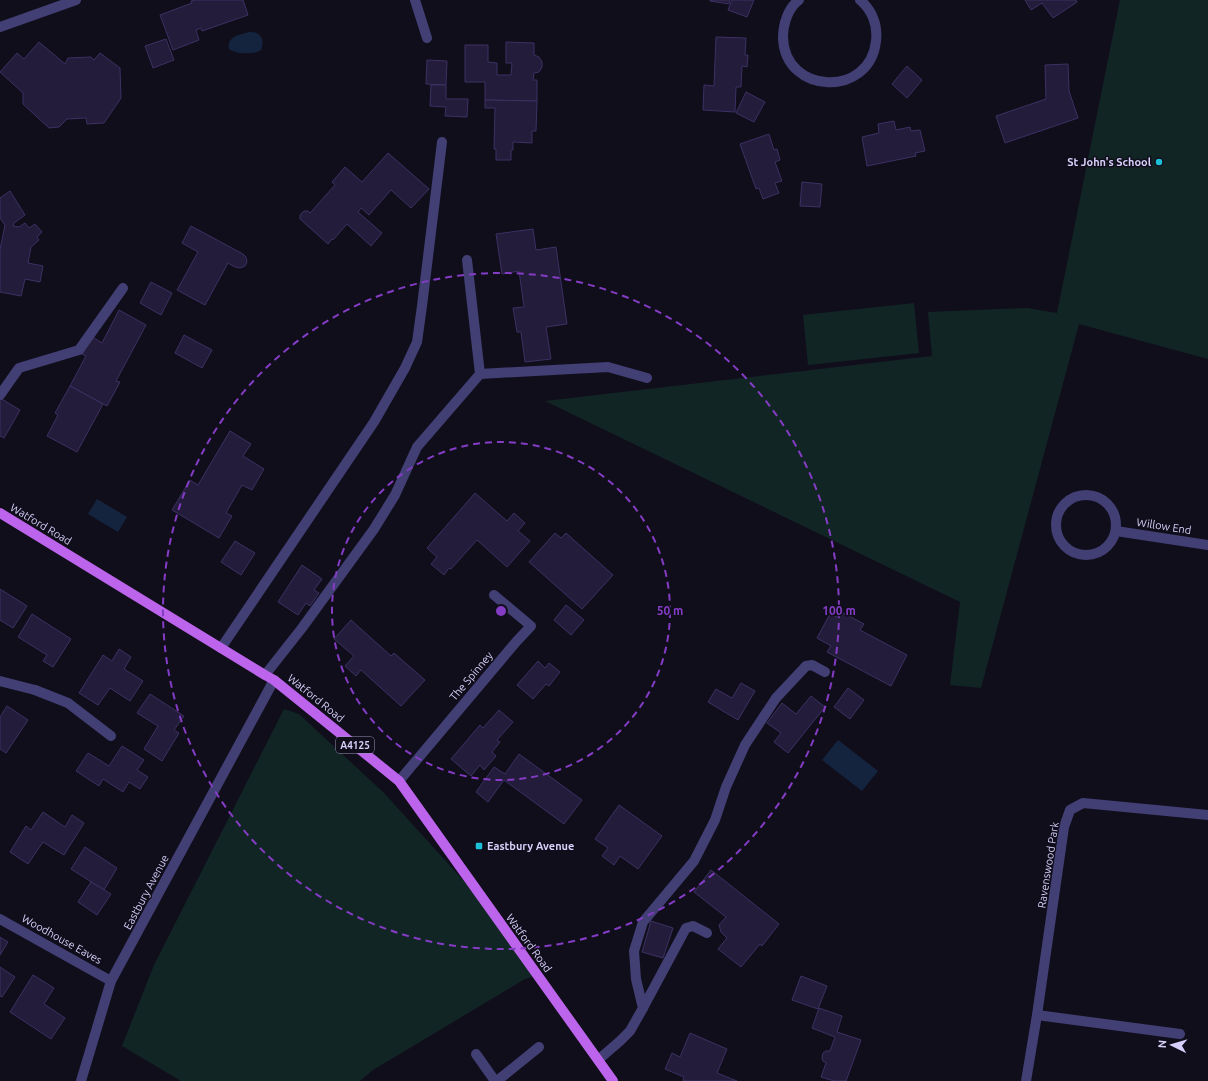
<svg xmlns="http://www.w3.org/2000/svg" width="1208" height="1081" font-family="Ubuntu,sans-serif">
  <rect width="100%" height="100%" fill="#110e1c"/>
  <g fill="#122525">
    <path d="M 1120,0 L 1208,0 L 1208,359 L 1079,324 L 981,688 L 950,685 L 960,602 L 545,401 L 932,356 L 928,312 L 1027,308 L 1057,313 Z"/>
    <path d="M 914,303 L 919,353 L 808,365 L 803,315 Z"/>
    <path d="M 284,709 L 299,714 L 384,793 L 482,901 L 534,976 L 525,979 L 373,1070 L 360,1081 L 181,1081 L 122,1046 L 154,965 Z"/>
  </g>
  <g fill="#14243f">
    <path d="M 249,32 C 261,31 265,40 261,50 C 254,55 235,54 229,49 C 227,36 239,35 249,32 Z"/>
    <path d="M 97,499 L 127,517 L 118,532 L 88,514 Z"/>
    <path d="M 838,740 L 878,771 L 862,791 L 822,760 Z"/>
  </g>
  <g fill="#231c3a" stroke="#3c3163">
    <path d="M 194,0 L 243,0 L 248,15 L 202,31 L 201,28 L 196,30 L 199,40 L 173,50 L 160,15 L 192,3 L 191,1 Z"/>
    <path d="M 710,0 L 730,0 L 729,4 L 710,1 Z"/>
    <path d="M 732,0 L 754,0 L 747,17 L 728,10 Z"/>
    <path d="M 1025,0 L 1076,0 L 1077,2 L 1053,18 L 1042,3 L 1031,10 Z"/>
    <path d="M 716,37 L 746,38 L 745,55 L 748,55 L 747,67 L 742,66 L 741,87 L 736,87 L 735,112 L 703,110 L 704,85 L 714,86 Z"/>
    <path d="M 166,39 L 174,60 L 153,68 L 145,46 Z"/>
    <path d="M 39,42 L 65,64 L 68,58 L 91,57 L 94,60 L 100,53 L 120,68 L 121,98 L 104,123 L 87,124 L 86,118 L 67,119 L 59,127 L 49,128 L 23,104 L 23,93 L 0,72 L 17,53 L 24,59 Z"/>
    <path d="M 506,42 L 534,43 L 534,55 L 539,57 L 542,62 L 542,67 L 539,72 L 534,73 L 533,80 L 537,80 L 537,101 L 485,100 L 485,82 L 465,82 L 465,45 L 488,45 L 488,62 L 497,63 L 497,75 L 511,75 L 512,63 L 506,63 Z"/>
    <path d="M 427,60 L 447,61 L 446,85 L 426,84 Z"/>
    <path d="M 1068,64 L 1069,91 L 1078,118 L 1005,143 L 996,116 L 1046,99 L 1045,65 Z"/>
    <path d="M 907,66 L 922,80 L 907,98 L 892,84 Z"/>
    <path d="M 431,85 L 446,85 L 446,99 L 468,99 L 467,117 L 445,116 L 446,107 L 430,106 Z"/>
    <path d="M 746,92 L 765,102 L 754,122 L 736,113 Z"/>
    <path d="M 485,100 L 537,101 L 536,131 L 532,131 L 532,143 L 513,142 L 513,150 L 511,150 L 511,160 L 496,160 L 496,149 L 494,149 L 495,108 L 485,108 Z"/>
    <path d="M 894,121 L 896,130 L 910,127 L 911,131 L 920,130 L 925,151 L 915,153 L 916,156 L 867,166 L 862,137 L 879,133 L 878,124 Z"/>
    <path d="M 769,134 L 774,150 L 777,149 L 780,160 L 775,162 L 782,181 L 775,183 L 779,193 L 763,199 L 759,188 L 756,189 L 740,144 Z"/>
    <path d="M 388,153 L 429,189 L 411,208 L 391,190 L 369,215 L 361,208 L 358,212 L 382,233 L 371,246 L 347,224 L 333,240 L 332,239 L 328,244 L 300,219 L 300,215 L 304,211 L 308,211 L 310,213 L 335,185 L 332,182 L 345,167 L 362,182 Z"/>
    <path d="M 802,182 L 822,184 L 820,207 L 800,206 Z"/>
    <path d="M 10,191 L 25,215 L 14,223 L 13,226 L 19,227 L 25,223 L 29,228 L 35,224 L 42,232 L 37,237 L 39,240 L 31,247 L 28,263 L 43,266 L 40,282 L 25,279 L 21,296 L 0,292 L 0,250 L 5,225 L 0,218 L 0,198 Z"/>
    <path d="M 191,226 L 243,254 L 246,257 L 247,262 L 245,266 L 240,268 L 235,267 L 228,263 L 205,305 L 177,290 L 198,252 L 182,243 Z"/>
    <path d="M 533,229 L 536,250 L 556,247 L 567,324 L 546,327 L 551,359 L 525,362 L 521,332 L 517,332 L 513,308 L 524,307 L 519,271 L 502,274 L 496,234 Z"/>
    <path d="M 151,282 L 172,293 L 161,315 L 140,303 Z"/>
    <path d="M 119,310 L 146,325 L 116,381 L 120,382 L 107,406 L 70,386 L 86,356 L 82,354 L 91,336 L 102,343 Z"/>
    <path d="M 184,335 L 212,350 L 202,368 L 175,353 Z"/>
    <path d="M 70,386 L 103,404 L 77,452 L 47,436 L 58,415 L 55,413 Z"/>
    <path d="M 0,398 L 20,410 L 4,438 L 0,436 Z"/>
    <path d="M 230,431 L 251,444 L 243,456 L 264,469 L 252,490 L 242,485 L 226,513 L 232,516 L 219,538 L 172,510 L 190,480 L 198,485 Z"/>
    <path d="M 475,493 L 507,521 L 514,513 L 525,523 L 518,531 L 530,541 L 507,567 L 477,540 L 451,569 L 449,568 L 444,575 L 431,564 L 437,557 L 427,548 Z"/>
    <path d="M 555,533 L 561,538 L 566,533 L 613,575 L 582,609 L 529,562 Z"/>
    <path d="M 235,541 L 255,553 L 241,575 L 221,562 Z"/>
    <path d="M 302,565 L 322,579 L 314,590 L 319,593 L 310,606 L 306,603 L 298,615 L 278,602 Z"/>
    <path d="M 0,589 L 27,606 L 13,628 L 0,620 Z"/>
    <path d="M 566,605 L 584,620 L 571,635 L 554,620 Z"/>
    <path d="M 840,611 L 864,624 L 860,630 L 907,655 L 891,686 L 827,652 L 831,646 L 817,638 L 830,614 L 837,617 Z"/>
    <path d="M 32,614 L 71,639 L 53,667 L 43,661 L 47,655 L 18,637 Z"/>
    <path d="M 351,620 L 391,656 L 394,653 L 425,680 L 401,706 L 361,670 L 356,676 L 345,666 L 354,656 L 334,639 Z"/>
    <path d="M 119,649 L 131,657 L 124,669 L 143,681 L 130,701 L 110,688 L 98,705 L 79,693 L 103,655 L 112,661 Z"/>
    <path d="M 538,661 L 545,668 L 549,663 L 560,672 L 549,686 L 546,684 L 533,699 L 517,685 Z"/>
    <path d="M 741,683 L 755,691 L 738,720 L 708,702 L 716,689 L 732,698 Z"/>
    <path d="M 848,688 L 864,700 L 850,719 L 834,707 Z"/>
    <path d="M 150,694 L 184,716 L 174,730 L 179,733 L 162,761 L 144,749 L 158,726 L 137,713 Z"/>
    <path d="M 811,696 L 825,707 L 788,753 L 774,742 L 781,733 L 767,723 L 782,703 L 796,714 Z"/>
    <path d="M 7,706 L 28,720 L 6,753 L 0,749 L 0,717 Z"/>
    <path d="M 499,710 L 513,722 L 497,740 L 500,742 L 492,752 L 496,756 L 484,770 L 480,765 L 471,776 L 451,759 L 480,725 L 483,728 Z"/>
    <path d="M 122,746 L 144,760 L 137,770 L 148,777 L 140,789 L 129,782 L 123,792 L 103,779 L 99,786 L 76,771 L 88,753 L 109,766 Z"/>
    <path d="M 519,754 L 582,800 L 564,824 L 504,780 L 488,802 L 476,792 L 494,767 L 505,774 Z"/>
    <path d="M 619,805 L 662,836 L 638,869 L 620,856 L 614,865 L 602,856 L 608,848 L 595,839 Z"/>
    <path d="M 43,812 L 65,827 L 72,815 L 84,823 L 64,855 L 43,842 L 28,864 L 10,852 L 26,826 L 31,830 Z"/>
    <path d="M 85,847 L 117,868 L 104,890 L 71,869 Z"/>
    <path d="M 711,870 L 779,924 L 762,946 L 760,944 L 741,967 L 718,949 L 727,938 L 721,932 L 719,925 L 726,917 L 694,892 Z"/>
    <path d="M 91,882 L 111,894 L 97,915 L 78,902 Z"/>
    <path d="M 651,921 L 673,928 L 663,958 L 642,952 Z"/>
    <path d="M 0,937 L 8,942 L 0,955 Z"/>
    <path d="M 0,967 L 15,977 L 2,997 L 0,996 Z"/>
    <path d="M 33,975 L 54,988 L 44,1004 L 65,1018 L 51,1039 L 10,1012 Z"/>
    <path d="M 801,976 L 827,986 L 818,1009 L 792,1000 Z"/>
    <path d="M 819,1008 L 842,1016 L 837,1032 L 861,1040 L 846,1081 L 834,1081 L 821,1077 L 826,1063 L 823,1061 L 822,1057 L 823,1053 L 826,1051 L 830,1051 L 835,1037 L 812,1028 Z"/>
    <path d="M 690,1033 L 727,1049 L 717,1073 L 737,1081 L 683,1081 L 684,1077 L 665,1069 L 672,1053 L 680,1057 Z"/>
  </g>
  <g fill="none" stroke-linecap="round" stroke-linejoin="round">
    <g stroke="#423f75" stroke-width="10">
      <path d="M 415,0 L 427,38"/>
      <path d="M 480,374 L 608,367 L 647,378"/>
      <path d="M 0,395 L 19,368 L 79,350 L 123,288"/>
      <path d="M 221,648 L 374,422 L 405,368 L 417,342 L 422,306 L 442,142"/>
      <path d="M 265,675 L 302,628 L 374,529 L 395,495 L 417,447 L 480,374 L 467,260"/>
      <path d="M 35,690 L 68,703 L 111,736"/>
      <path d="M 643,1008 L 686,928 L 693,926 L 707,933"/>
      <path d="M 476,1054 L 495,1081"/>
      <path d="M 598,1060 L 620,1041 L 630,1031 L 643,1008 L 636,979 L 634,951 L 643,922 L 694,861 L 715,820 L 726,787 L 745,745 L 776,698 L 806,666 L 812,665 L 825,672"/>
      <path d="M 497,1081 L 539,1047"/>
    </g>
    <g stroke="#423f75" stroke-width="10">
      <path d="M 799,0 C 788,8 783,24 783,38 C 785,95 870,98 876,41 C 878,25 872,10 860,0"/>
      <path d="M 0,27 L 76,0"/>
      <circle cx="1086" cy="525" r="30"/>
      <path d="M 1116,531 L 1208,545"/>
      <path d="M 0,681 L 35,690"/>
      <path d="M 399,781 L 516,642 L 531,626 L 494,595"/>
      <path d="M 0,919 L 111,981"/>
      <path d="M 1037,1015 L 1180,1034"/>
      <path d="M 81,1081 L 111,981 L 274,680"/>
      <path d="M 1026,1081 L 1037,1015 L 1064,827 L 1070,810 L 1083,803 L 1208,815"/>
    </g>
    <path stroke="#bc64eb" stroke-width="10" d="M 0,513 L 265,675 L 274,680 L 399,781 L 613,1081"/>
  </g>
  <g fill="none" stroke="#843cc5" stroke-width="2" stroke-dasharray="7 5">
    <circle cx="501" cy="611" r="169"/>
    <circle cx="501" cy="611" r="338"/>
  </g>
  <g fill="#1cc0d8" stroke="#110e1c" stroke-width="1.5">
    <circle cx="1159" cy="162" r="4"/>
    <rect x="475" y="842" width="8" height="8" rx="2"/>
  </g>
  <g text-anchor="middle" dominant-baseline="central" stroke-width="3" stroke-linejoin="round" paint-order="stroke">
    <rect fill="#110e1c" stroke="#9a95b7" stroke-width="1" x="336" y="737" width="38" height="16" rx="3"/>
    <g font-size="10" font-weight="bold" fill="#d5cff9">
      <text x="355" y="745">A4125</text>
    </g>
    <g font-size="11" font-weight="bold" fill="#d5cff9" stroke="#110e1c" text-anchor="end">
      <text x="1151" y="162">St John's School</text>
      <text x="487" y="846" text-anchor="start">Eastbury Avenue</text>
    </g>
    <g font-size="11" fill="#d5cff9" stroke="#110e1c">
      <text transform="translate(41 524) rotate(31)">Watford Road</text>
      <text transform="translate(1164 526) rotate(9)">Willow End</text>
      <text transform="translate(471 676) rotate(-50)">The Spinney</text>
      <text transform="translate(316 698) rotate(39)">Watford Road</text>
      <text transform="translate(1048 865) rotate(-81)">Ravenswood Park</text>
      <text transform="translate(146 892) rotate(-62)">Eastbury Avenue</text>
      <text transform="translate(62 939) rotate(29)">Woodhouse Eaves</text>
      <text transform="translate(529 943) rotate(54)">Watford Road</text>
    </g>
  </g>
  <circle cx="501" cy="611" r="6" fill="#843cc5" stroke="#110e1c" stroke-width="2"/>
  <g font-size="12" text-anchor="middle" font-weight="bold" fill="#843cc5" stroke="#110e1c" stroke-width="3" stroke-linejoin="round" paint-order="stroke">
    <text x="670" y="615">50 m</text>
    <text x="839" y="615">100 m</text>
  </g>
  <g transform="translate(1172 1045) rotate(275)" stroke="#110e1c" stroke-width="3" paint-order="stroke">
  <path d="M0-3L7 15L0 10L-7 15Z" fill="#d5cff9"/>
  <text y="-6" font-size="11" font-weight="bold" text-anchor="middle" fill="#d5cff9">N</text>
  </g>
</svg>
